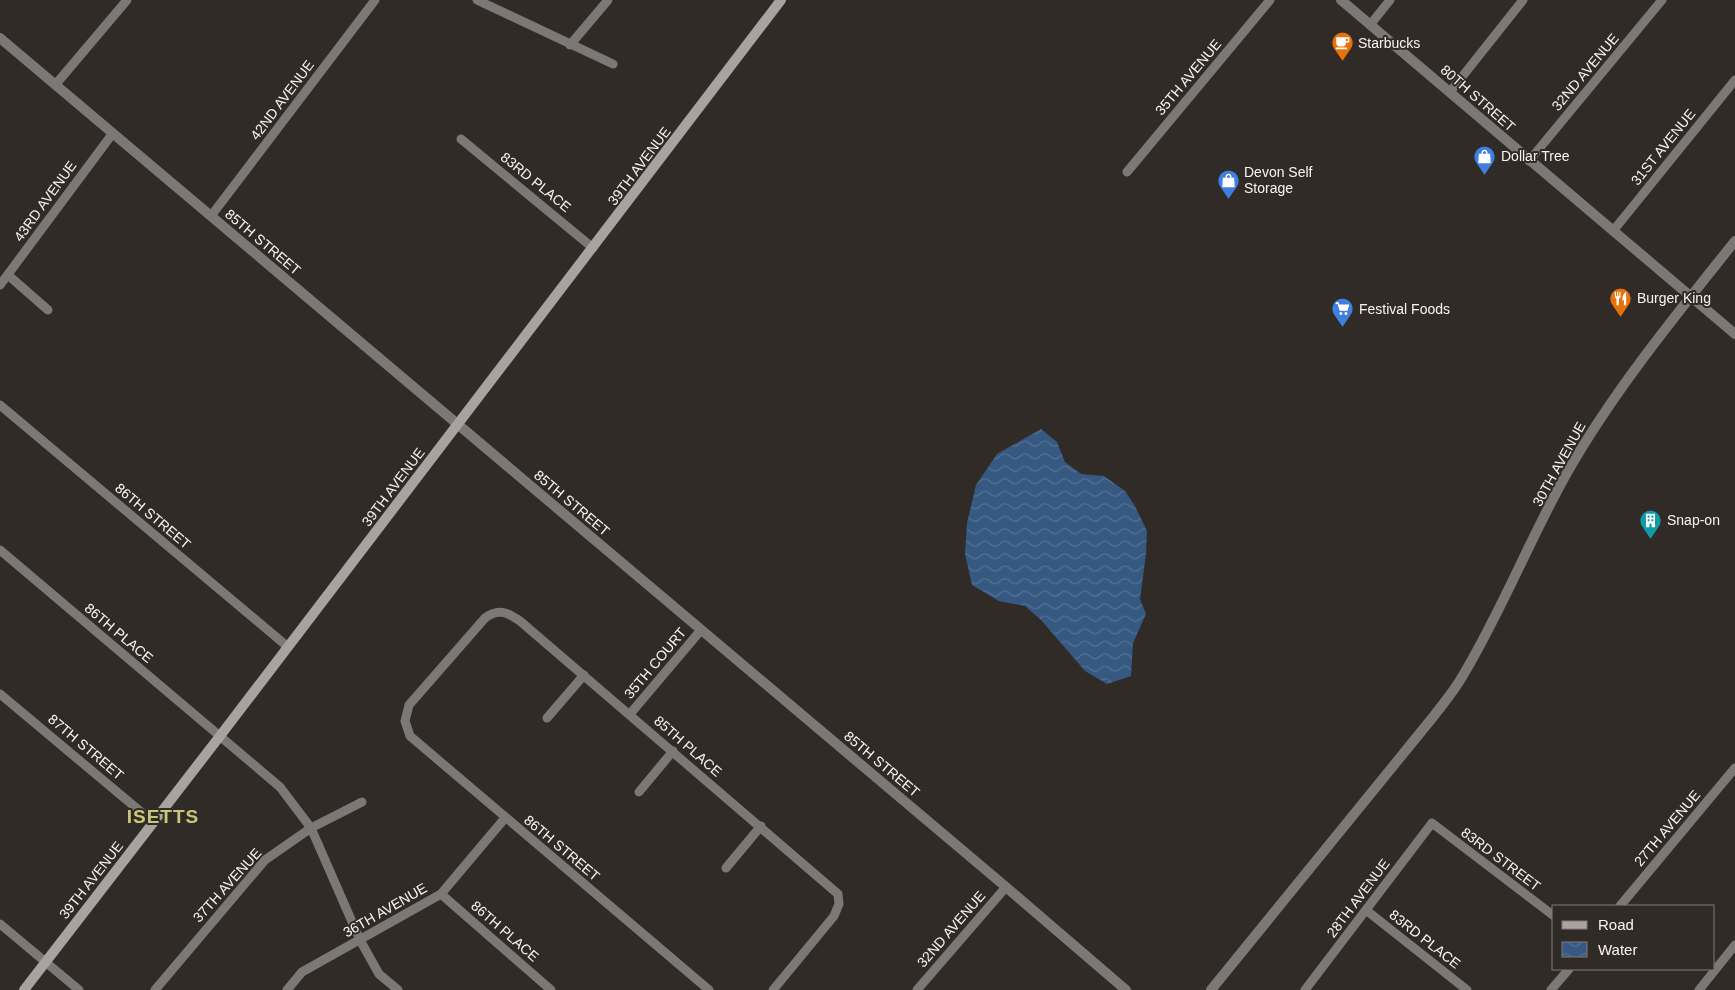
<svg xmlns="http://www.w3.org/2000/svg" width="1735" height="990" font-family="Helvetica,sans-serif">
  <defs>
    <pattern id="water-waves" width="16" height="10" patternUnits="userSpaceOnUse" patternTransform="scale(1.25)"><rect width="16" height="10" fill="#355981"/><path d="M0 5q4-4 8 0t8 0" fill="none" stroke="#537193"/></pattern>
  </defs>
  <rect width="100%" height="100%" fill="#312b27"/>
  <path fill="url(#water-waves)" d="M 1041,429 L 1057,442 L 1065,462 L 1081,474 L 1104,476 L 1125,491 L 1135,506 L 1147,531 L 1146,554 L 1140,599 L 1146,614 L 1133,643 L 1131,676 L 1107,684 L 1085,671 L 1041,620 L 1025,606 L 999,601 L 972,585 L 965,554 L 967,523 L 976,485 L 997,454 Z"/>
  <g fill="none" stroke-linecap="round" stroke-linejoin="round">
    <g stroke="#7b7876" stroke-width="9">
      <path d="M 477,0 L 613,64"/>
      <path d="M 1370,25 L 1390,0"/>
      <path d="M 570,45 L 608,0"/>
      <path d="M 56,84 L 127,0"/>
      <path d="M 1450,92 L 1523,0"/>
      <path d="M 461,139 L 593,248"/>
      <path d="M 1529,161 L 1662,0"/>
      <path d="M 1127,172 L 1270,0"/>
      <path d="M 211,216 L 375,0"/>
      <path d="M 1613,231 L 1735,80"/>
      <path d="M 8,275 L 48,310"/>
      <path d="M 0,285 L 113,133"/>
      <path d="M 0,405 L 288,647"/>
      <path d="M 0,550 L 280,787 L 311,828 L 360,940 L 379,974 L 398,990"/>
      <path d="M 0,694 L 153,822"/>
      <path d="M 630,714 L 701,630"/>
      <path d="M 547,718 L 584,675"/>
      <path d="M 639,792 L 673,751"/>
      <path d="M 726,868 L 761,826"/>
      <path d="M 441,894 L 551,990"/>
      <path d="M 1620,906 L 1735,768"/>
      <path d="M 1366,910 L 1467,990"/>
      <path d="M 0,924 L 79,990"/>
      <path d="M 155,990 L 265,860 L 311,828 L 362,802"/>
      <path d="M 287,990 L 302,972 L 441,894 L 505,818"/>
      <path d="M 709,990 L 410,736 L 405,721 L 409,705 L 485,618 C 498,608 507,612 520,621 L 838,894 L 839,904 L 834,916 L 773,990"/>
      <path d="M 917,990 L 1006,887"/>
      <path d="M 1305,990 L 1432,823 L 1554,916"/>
      <path d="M 1551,990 L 1569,969"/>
      <path d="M 1699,990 L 1735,945"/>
    </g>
    <g stroke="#7b7876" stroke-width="10">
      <path d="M 1341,0 L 1735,334"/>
      <path d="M 0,38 L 1006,887 L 1126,990"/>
      <path d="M 1211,990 L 1433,717 C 1443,704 1454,691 1462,677 C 1502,611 1530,538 1568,471 C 1615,389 1676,315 1735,241"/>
    </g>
    <path stroke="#a8a3a0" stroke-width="10" d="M 24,990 L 220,736 L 781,0"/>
  </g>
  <defs>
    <symbol id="cafe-pin" viewBox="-11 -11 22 30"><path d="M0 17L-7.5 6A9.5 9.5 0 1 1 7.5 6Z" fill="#e8710a" stroke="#312b27"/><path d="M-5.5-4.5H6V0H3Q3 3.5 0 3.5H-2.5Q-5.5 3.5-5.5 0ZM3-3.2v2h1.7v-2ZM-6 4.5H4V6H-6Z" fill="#fff"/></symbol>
    <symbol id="shop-pin" viewBox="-11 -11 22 30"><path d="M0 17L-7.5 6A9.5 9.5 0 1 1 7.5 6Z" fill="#3f7fe0" stroke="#312b27"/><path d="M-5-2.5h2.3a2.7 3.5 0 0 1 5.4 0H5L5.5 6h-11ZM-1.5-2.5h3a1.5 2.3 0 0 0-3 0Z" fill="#fff"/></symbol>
    <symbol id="restaurant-pin" viewBox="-11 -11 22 30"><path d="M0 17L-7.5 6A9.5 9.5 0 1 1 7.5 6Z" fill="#e8710a" stroke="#312b27"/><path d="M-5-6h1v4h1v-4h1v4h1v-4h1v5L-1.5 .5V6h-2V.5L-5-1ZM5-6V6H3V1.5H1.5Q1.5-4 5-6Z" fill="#fff"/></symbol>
    <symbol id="supermarket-pin" viewBox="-11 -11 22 30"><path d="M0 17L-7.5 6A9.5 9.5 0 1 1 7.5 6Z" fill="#3f7fe0" stroke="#312b27"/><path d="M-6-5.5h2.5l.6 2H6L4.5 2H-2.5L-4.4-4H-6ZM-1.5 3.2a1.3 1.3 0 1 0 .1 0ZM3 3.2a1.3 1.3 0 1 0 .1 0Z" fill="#fff"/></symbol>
    <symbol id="building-pin" viewBox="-11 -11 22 30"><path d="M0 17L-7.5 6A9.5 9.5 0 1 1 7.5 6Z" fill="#0f9aa8" stroke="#312b27"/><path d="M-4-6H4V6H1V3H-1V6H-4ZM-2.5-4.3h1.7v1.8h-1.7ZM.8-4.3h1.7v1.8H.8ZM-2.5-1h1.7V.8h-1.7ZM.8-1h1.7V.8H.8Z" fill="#fff"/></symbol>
  </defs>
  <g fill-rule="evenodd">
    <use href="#cafe-pin" x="1330" y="30" width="25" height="34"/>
    <use href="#shop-pin" x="1472" y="144" width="25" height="34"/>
    <use href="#shop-pin" x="1216" y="168" width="25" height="34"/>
    <use href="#restaurant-pin" x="1608" y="286" width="25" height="34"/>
    <use href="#supermarket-pin" x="1330" y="296" width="25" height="34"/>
    <use href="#building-pin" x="1638" y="508" width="25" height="34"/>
  </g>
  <g text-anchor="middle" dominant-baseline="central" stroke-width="4" stroke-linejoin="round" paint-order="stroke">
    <g font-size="14" fill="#f8f4f1" stroke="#312b27" text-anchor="start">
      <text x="1358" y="43">Starbucks</text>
      <text x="1501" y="156">Dollar Tree</text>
      <text x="1244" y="172">Devon Self<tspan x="1244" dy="16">Storage</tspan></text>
      <text x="1637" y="298">Burger King</text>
      <text x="1359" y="309">Festival Foods</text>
      <text x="1667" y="520">Snap-on</text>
    </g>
    <g font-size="14" fill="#f8f4f1" stroke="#312b27">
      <text transform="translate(1585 72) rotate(-50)">32ND AVENUE</text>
      <text transform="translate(1188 77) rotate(-50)">35TH AVENUE</text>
      <text transform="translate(1478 98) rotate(41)">80TH STREET</text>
      <text transform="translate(282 100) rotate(-53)">42ND AVENUE</text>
      <text transform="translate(1663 147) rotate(-51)">31ST AVENUE</text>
      <text transform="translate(639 166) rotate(-53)">39TH AVENUE</text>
      <text transform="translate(536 182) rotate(39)">83RD PLACE</text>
      <text transform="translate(45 201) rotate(-54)">43RD AVENUE</text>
      <text transform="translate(263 242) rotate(40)">85TH STREET</text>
      <text transform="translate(1559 464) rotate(-61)">30TH AVENUE</text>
      <text transform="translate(393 487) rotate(-53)">39TH AVENUE</text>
      <text transform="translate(572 503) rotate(40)">85TH STREET</text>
      <text transform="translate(153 516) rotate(40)">86TH STREET</text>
      <text transform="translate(119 633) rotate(40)">86TH PLACE</text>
      <text transform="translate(655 663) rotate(-50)">35TH COURT</text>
      <text transform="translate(688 746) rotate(41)">85TH PLACE</text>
      <text transform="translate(86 747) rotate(40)">87TH STREET</text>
      <text transform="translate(882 764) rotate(40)">85TH STREET</text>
      <text transform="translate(1667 828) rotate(-50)">27TH AVENUE</text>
      <text transform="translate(562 848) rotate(40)">86TH STREET</text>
      <text transform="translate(1501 859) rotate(37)">83RD STREET</text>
      <text transform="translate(91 880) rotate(-52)">39TH AVENUE</text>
      <text transform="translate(227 885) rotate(-48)">37TH AVENUE</text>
      <text transform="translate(1358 898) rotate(-53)">28TH AVENUE</text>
      <text transform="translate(385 910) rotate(-30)">36TH AVENUE</text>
      <text transform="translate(951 929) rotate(-49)">32ND AVENUE</text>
      <text transform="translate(505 931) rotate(41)">86TH PLACE</text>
      <text transform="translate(1425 939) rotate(38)">83RD PLACE</text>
    </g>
    <g font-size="19" font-weight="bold" letter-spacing="1" fill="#c8c678" stroke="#312b27">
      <text x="163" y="816">ISETTS</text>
    </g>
  </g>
  <rect x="1552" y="905" width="162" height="65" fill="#312b27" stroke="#817b78"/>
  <rect x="1562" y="921" width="25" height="8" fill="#a8a3a0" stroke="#817b78"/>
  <text x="1598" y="930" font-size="15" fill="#f8f4f1">Road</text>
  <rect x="1562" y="942" width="25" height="15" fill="url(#water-waves)" stroke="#817b78"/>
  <text x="1598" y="955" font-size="15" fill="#f8f4f1">Water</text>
</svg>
